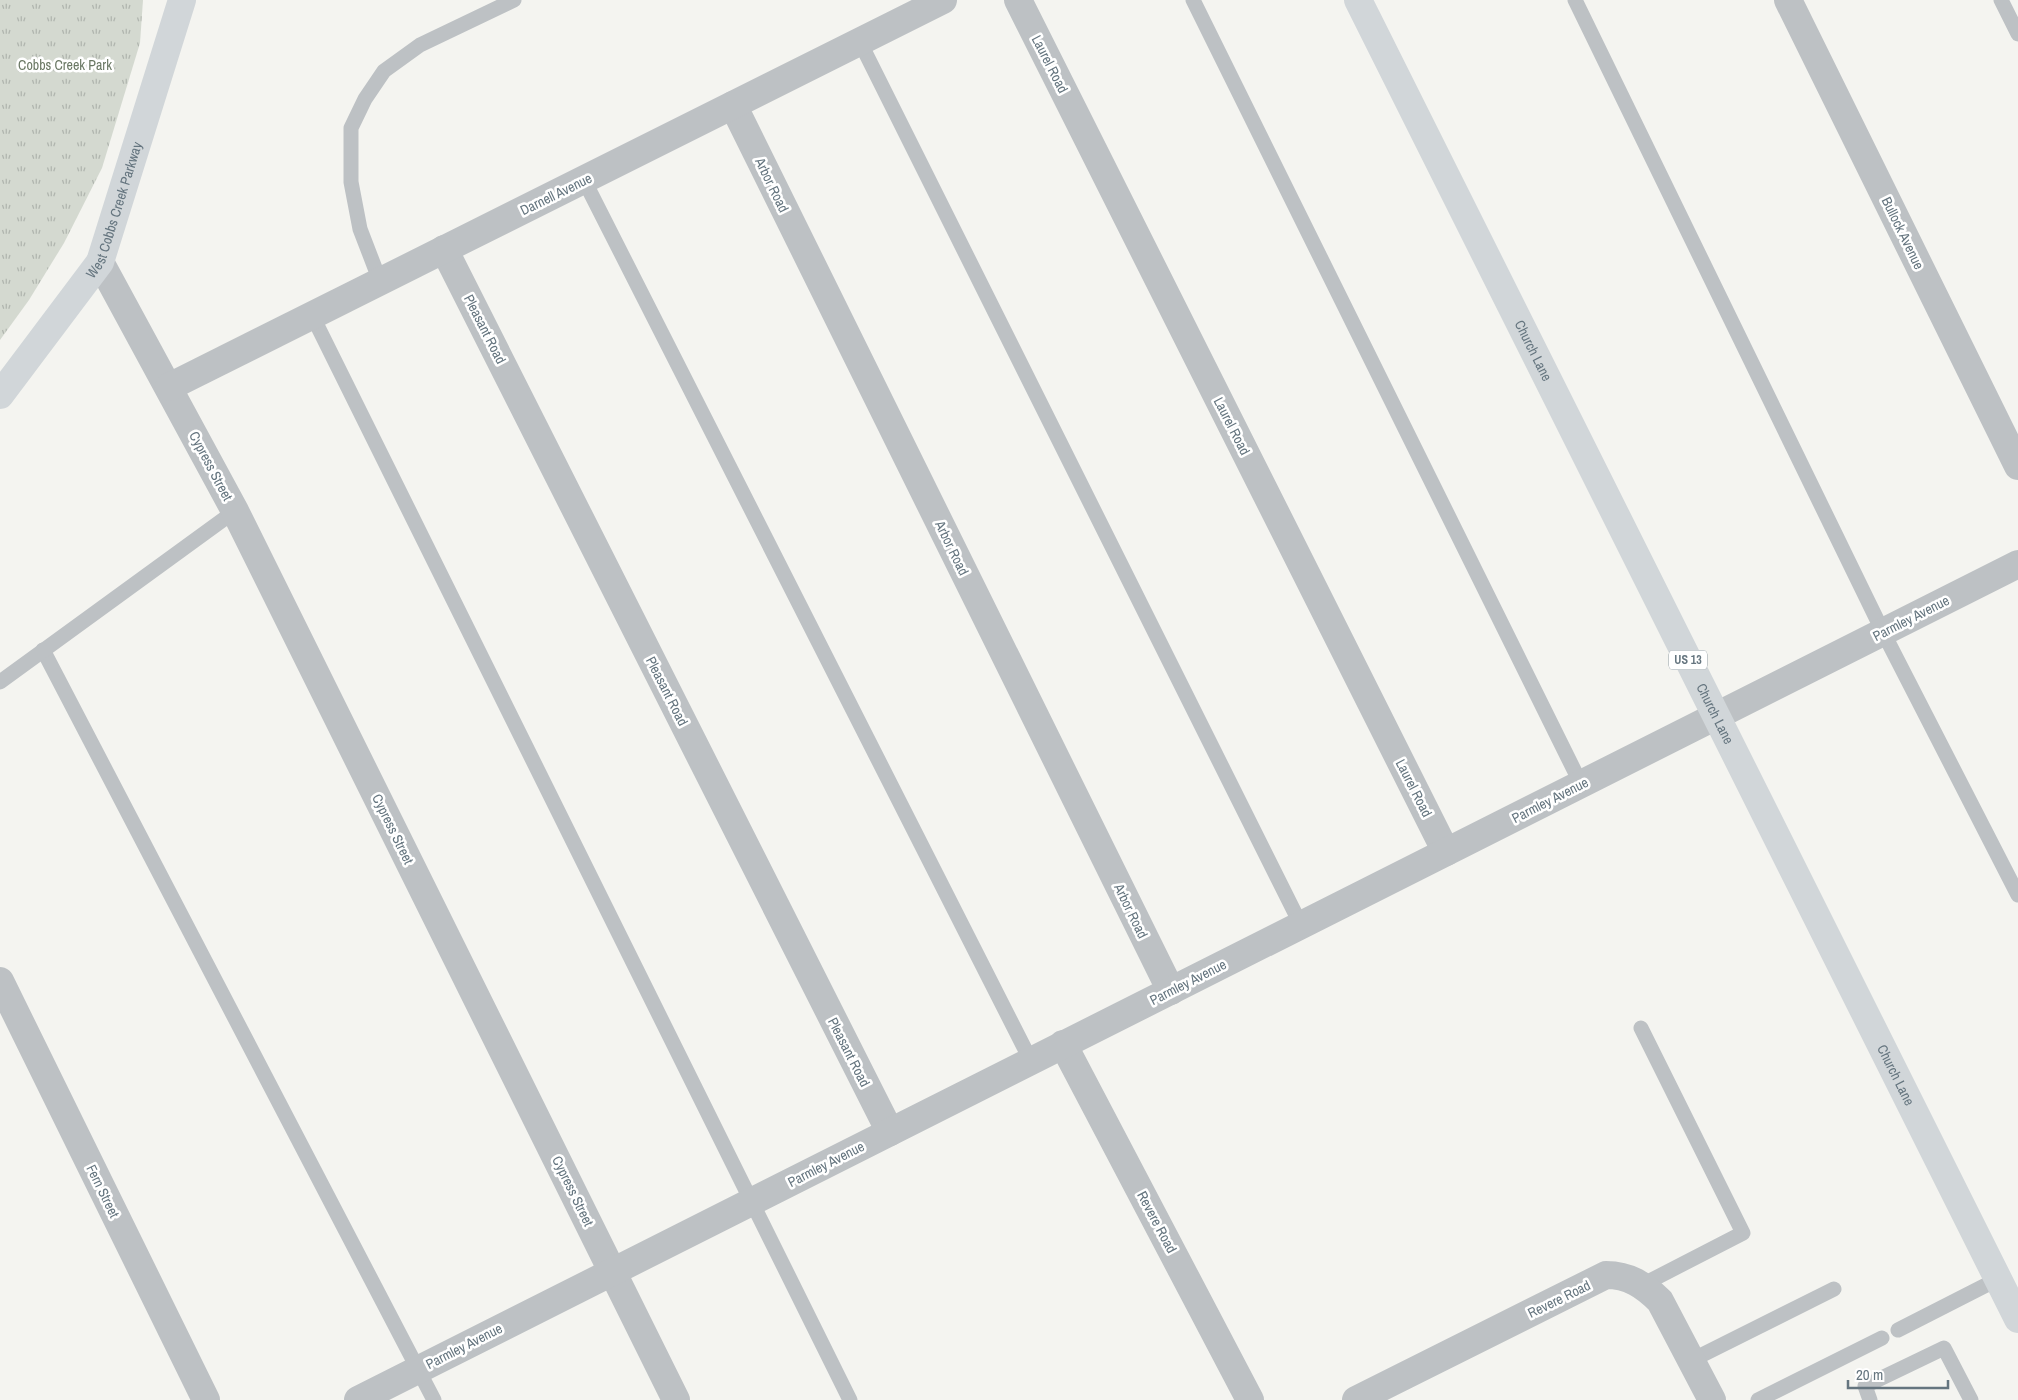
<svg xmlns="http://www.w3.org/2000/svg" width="2018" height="1400" font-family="'Archivo Narrow',sans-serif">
  <defs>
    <pattern id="park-tufts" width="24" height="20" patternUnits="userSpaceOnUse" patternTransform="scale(1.25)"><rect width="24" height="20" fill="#d4d9d0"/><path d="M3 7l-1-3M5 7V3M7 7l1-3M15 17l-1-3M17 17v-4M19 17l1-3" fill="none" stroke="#b0b5ae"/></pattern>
  </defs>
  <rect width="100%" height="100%" fill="#f4f4f0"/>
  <path fill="url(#park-tufts)" d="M 0,0 L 143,0 L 140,43 L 102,168 L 64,243 L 29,300 L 0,340 Z"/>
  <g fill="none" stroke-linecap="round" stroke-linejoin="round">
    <g stroke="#bdc1c4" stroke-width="15">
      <path d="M 1193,0 L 1581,784"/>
      <path d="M 1575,0 L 1883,632 L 2018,895"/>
      <path d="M 2001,0 L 2018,34"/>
      <path d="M 860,42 L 1301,925"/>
      <path d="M 584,180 L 1031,1061"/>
      <path d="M 380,281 L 360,229 L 351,182 L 351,128 L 365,99 L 384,71 L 420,45 L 514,0"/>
      <path d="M 312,315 L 850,1400"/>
      <path d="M 43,650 L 434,1400"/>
      <path d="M 0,682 L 235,511"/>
      <path d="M 1641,1028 L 1743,1233 L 1642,1285"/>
      <path d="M 1898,1330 L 1998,1279"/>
      <path d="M 1692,1360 L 1834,1289"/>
      <path d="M 1758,1400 L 1882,1338"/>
      <path d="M 1870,1400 L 1865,1386 L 1944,1348 L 1971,1400"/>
    </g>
    <g stroke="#bdc1c4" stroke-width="28">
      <path d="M 1018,0 L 1446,852"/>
      <path d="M 1788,0 L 2018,466"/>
      <path d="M 733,105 L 1171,991"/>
      <path d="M 444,249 L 890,1132"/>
      <path d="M 100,262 L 235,511 L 676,1400"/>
      <path d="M 169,387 L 943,0"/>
      <path d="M 0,981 L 206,1400"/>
      <path d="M 1063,1044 L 1250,1400"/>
      <path d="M 358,1400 L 2018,564"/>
      <path d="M 1356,1400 L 1606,1275 C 1629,1275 1644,1285 1660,1301 L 1712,1400"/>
    </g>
    <path stroke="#d1d6d9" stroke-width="28" id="s1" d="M 0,395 L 100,262 L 182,0"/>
    <path stroke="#d1d6d9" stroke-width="28" id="s2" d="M 1358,0 L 2018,1319"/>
  </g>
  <g text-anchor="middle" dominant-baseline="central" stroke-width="5" stroke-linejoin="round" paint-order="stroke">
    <rect fill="#fff" stroke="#939ea5" stroke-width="1" x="1669" y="650.5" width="38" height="19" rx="4"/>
    <g font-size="12" font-weight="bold" fill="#65757f">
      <text x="1688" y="660">US 13</text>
    </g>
    <g font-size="14" fill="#65757f" stroke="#fff">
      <text transform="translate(1050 64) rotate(63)">Laurel Road</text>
      <text transform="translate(772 185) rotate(64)">Arbor Road</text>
      <text transform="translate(556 194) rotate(-26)">Darnell Avenue</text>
      <text stroke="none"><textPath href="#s1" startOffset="220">West Cobbs Creek Parkway</textPath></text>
      <text transform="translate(1903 233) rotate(64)">Bullock Avenue</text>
      <text transform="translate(485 329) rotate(63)">Pleasant Road</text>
      <text stroke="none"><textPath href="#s2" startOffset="392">Church Lane</textPath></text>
      <text transform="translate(1232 426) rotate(63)">Laurel Road</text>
      <text transform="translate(211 466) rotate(62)">Cypress Street</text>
      <text transform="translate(952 548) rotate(64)">Arbor Road</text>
      <text transform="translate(1911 618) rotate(-27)">Parmley Avenue</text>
      <text transform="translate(667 691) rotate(63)">Pleasant Road</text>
      <text stroke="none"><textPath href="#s2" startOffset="798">Church Lane</textPath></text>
      <text transform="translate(1414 788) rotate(63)">Laurel Road</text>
      <text transform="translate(1550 800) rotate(-27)">Parmley Avenue</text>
      <text transform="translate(393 829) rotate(64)">Cypress Street</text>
      <text transform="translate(1131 911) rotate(64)">Arbor Road</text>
      <text transform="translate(1188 982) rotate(-27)">Parmley Avenue</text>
      <text transform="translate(849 1052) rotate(63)">Pleasant Road</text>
      <text stroke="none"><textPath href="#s2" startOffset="1202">Church Lane</textPath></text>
      <text transform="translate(826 1164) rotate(-27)">Parmley Avenue</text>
      <text transform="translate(103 1191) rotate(64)">Fern Street</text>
      <text transform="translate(573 1191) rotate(64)">Cypress Street</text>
      <text transform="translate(1157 1222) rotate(62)">Revere Road</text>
      <text transform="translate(1559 1299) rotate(-26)">Revere Road</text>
      <text transform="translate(464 1346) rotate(-27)">Parmley Avenue</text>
    </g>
    <g font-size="14" fill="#697763" stroke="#fff">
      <text x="65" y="65">Cobbs Creek Park</text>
    </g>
  </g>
  <path d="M1848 1380v8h100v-8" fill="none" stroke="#65757f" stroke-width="2.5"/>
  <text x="1856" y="1380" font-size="15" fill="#65757f" stroke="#ffffff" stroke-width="4" paint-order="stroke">20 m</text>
</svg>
